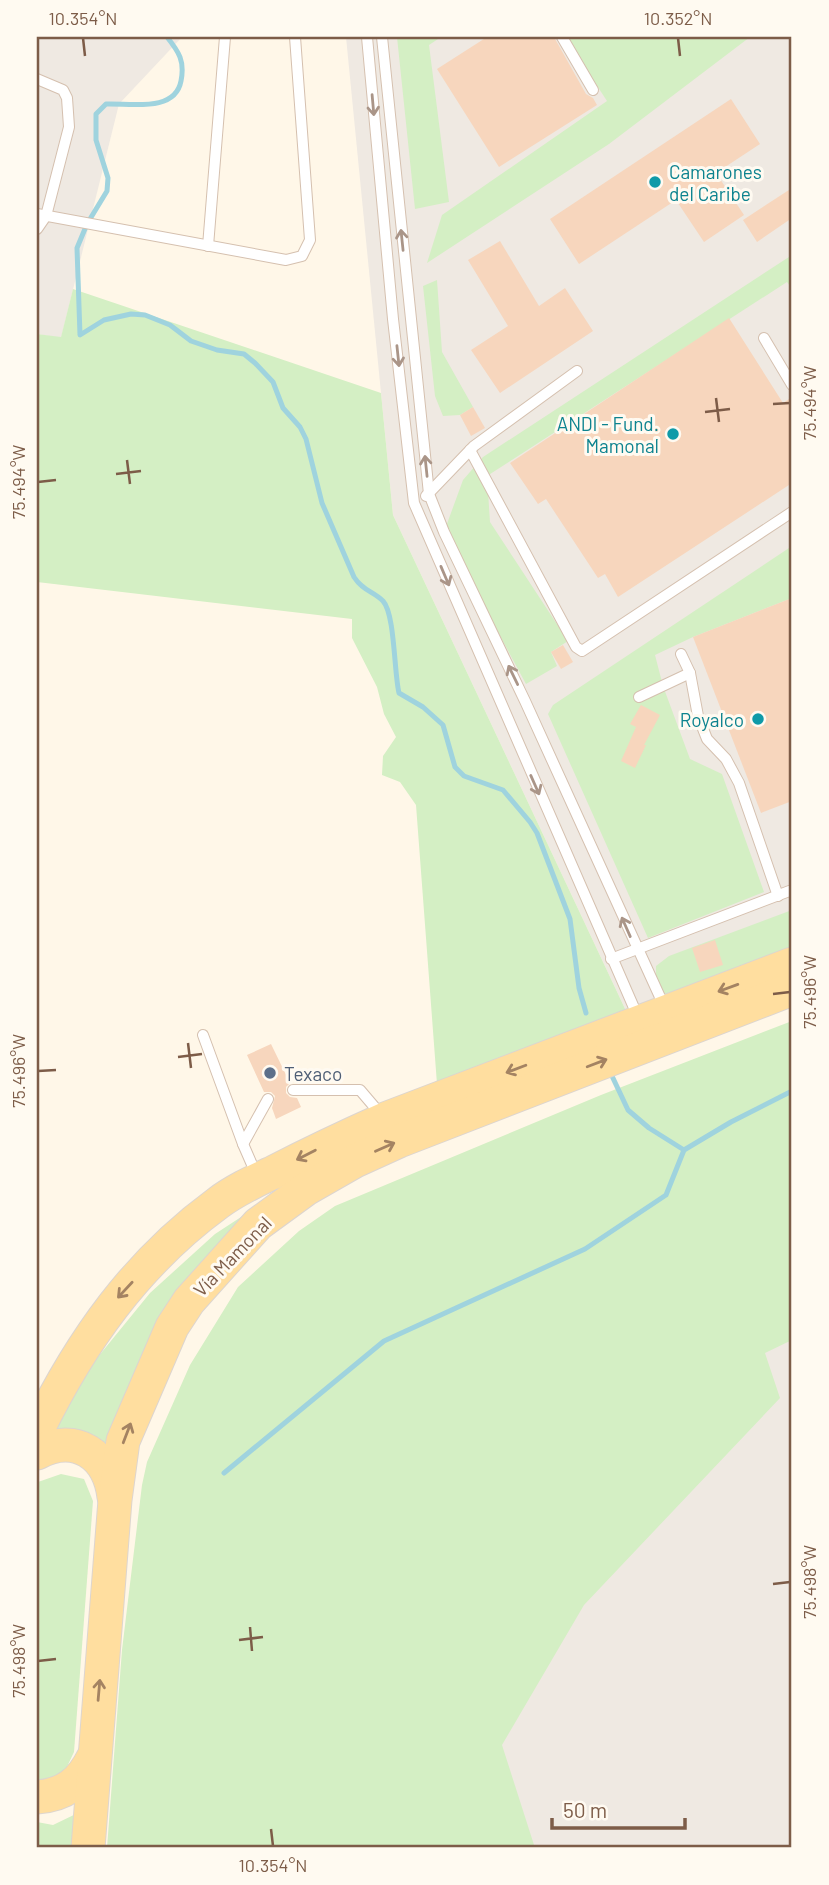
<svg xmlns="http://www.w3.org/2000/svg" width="829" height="1885" font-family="Barlow,sans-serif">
  <rect width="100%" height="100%" fill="#fff7e8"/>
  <g fill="#efe9e2">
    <path d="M 37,37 L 182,37 L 119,104 L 61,338 L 37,334 Z"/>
    <path d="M 346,37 L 792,37 L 792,950 L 627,1013 L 393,515 Z"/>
    <path d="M 792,1028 L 792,1848 L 124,1848 Z"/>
  </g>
  <g fill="#d4efc4">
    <path d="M 397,37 L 441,37 L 429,45 L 449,202 L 415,209 Z"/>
    <path d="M 565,37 L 750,37 L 609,144 L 427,263 L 442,215 L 607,101 Z"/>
    <path d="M 792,255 L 792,289 L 787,282 L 487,476 L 490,522 L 568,641 L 551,652 L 557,666 L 526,684 L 444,532 L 463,480 L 483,457 Z"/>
    <path d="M 437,280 L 442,352 L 473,407 L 460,415 L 443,416 L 435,396 L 423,286 Z"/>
    <path d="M 73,289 L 381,393 L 393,515 L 627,1013 L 437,1084 L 416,805 L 400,782 L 382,775 L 383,756 L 396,737 L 384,714 L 377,687 L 352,638 L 352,619 L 37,582 L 37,334 L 61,337 Z"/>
    <path d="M 792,546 L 792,598 L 693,637 L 655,655 L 663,686 L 690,759 L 722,774 L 764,892 L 648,938 L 548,714 L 553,705 Z"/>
    <path d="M 792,910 L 792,949 L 669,999 L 656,986 L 656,966 L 669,956 Z"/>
    <path d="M 792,1021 L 792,1340 L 765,1353 L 780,1398 L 584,1605 L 502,1745 L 535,1848 L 107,1848 L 122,1650 L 142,1485 L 147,1462 L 190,1365 L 238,1287 L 299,1231 L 335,1206 L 601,1095 Z"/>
    <path d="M 341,1152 L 224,1250 L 116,1455 L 50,1434 L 84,1374 L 150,1293 L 215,1234 Z"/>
    <path d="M 61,1474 L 84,1479 L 93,1501 L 74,1752 L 65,1771 L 37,1787 L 37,1485 L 38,1482 Z"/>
    <path d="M 82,1811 L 79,1848 L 37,1848 L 37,1822 L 53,1825 Z"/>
  </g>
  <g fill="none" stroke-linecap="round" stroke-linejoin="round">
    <g stroke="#9fd3de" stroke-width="5">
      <path d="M 167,37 C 179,52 185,61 181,81 C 175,113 130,103 106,104 L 96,114 L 96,140 L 108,178 L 107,191 L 87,224 L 77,248 L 80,335 L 104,320 L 131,314 L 145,315 L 170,325 L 191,341 L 217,350 L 244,354 L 255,363 L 273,382 L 283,408 L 300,427 L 306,439 L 322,503 L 354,577 C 363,591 373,591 383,601 C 395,614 394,673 399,693 L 423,707 L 443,725 L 455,767 L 464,776 L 503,790 L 530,822 L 537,833 L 570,919 L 579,988 L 586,1013"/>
      <path d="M 612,1076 L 628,1110 L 649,1128 L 684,1150"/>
      <path d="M 224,1473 L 384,1341 L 585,1249 L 666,1195 L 684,1150 L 731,1122 L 792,1091"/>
    </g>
  </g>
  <g fill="#f7d6bd">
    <path d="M 487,37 L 554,37 L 586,94 L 593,98 L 597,105 L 499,167 L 437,69 Z"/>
    <path d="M 731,99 L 760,144 L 716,173 L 744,215 L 704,242 L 676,200 L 579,264 L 550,219 Z"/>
    <path d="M 792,188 L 792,218 L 757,242 L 743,220 Z"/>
    <path d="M 500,241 L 539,306 L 565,288 L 593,331 L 500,393 L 471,350 L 508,326 L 468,260 Z"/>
    <path d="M 729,318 L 783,403 L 792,397 L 792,483 L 618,597 L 605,574 L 598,578 L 546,499 L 538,504 L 510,463 Z"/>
    <path d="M 473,407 L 485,428 L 471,436 L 460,415 Z"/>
    <path d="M 792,598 L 792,801 L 761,813 L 693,637 Z"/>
    <path d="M 563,645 L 573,662 L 561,669 L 551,652 Z"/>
    <path d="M 641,705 L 660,715 L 644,745 L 646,745 L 635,768 L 621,761 L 636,727 L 630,724 Z"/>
    <path d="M 715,940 L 723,965 L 700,972 L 692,948 Z"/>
    <path d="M 271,1044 L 290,1083 L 286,1087 L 286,1093 L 290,1097 L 297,1098 L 301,1107 L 276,1119 L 272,1108 L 275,1096 L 271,1092 L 264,1092 L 247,1055 Z"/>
  </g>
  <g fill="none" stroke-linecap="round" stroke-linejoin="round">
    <defs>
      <g id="service">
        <path d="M 367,37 L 393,319 L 414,503 L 638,1017"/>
        <path d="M 382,37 L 429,494 L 444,532 L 525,701 L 665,1008"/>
        <path d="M 562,37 L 593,90"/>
        <path d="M 37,79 L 63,90 L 67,98 L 69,127 L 46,216 L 37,229"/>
        <path d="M 37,214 L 286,260 L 302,256 L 310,240 L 295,37"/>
        <path d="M 208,246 L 225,37"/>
        <path d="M 764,338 L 792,385"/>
        <path d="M 470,450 L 576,647 L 582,651 L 792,512"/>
        <path d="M 426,496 L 474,446 L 577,371"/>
        <path d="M 681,654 L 690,673 L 698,716 L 707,739 L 726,759 L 739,783 L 778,896"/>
        <path d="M 639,697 L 690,673"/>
        <path d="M 611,959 L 792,890"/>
        <path d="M 203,1035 L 243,1144 L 257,1176"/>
        <path d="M 293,1090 L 360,1090 L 383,1117"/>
        <path d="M 243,1144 L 268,1099"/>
      </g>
      <g id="primary">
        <path d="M 37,1431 C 81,1341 136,1263 218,1203 C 235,1190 255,1181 274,1172 C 311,1153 347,1136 385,1119 L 792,964"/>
        <path d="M 37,1453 C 76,1432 109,1455 114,1497"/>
        <path d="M 37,1797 C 65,1795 81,1782 93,1758"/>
        <path d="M 88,1848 L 115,1500 L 123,1441 L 160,1355 L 172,1327 L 189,1301 L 258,1224 L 306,1189 L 355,1161 L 399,1141 L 792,989"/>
      </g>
    </defs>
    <use href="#service" stroke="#d5c0af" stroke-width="12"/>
    <use href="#primary" stroke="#ddd5cf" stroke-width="35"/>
    <use href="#service" stroke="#fff" stroke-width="10"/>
    <use href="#primary" stroke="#ffde9f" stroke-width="33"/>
  </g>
  <defs><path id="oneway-shaft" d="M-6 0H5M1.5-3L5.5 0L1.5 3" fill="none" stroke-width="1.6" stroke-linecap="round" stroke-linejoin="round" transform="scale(1.75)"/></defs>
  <g stroke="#aa9588">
    <use href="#oneway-shaft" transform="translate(373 105) rotate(85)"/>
    <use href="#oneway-shaft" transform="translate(402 240) rotate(-96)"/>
    <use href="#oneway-shaft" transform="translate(398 356) rotate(84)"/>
    <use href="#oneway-shaft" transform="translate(426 466) rotate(-96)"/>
    <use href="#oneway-shaft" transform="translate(445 576) rotate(67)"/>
    <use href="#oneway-shaft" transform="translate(513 675) rotate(-116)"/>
    <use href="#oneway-shaft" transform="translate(535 785) rotate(66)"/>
    <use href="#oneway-shaft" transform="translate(626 927) rotate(-114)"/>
  </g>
  <g stroke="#a48362">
    <use href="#oneway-shaft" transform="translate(728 988) rotate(160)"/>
    <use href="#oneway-shaft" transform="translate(597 1063) rotate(-21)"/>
    <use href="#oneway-shaft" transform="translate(516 1069) rotate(159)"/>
    <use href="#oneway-shaft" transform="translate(385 1147) rotate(-24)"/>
    <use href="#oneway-shaft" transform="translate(306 1155) rotate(153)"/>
    <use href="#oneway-shaft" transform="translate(125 1290) rotate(133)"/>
    <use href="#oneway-shaft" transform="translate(127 1433) rotate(-69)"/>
    <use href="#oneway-shaft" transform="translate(99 1690) rotate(-85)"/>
  </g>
  <path fill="none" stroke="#7d5c48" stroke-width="2.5" d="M 83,38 L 85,56M 678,38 L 680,56M 716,398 L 719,422M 773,404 L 790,403M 705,412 L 730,409M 127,460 L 130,484M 116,474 L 141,471M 38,482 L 56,480M 773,994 L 790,992M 188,1043 L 191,1068M 178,1057 L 202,1054M 38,1071 L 56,1070M 773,1584 L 790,1582M 250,1627 L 252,1651M 239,1640 L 263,1637M 38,1661 L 56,1659M 271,1829 L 273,1846"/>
  <g fill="#0f9aa8" stroke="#fffaf1" stroke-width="2.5">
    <circle cx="655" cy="182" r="7"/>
    <circle cx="673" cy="434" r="7"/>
    <circle cx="758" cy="719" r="7"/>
  </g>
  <circle fill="#5c6f8a" stroke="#fffaf1" stroke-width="2.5" cx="270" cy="1073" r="7"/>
  <g text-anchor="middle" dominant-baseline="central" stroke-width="6" stroke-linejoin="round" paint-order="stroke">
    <g font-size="19" fill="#0d838f" stroke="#fffaf1" text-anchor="end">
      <text x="669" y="171" text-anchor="start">Camarones<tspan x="669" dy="22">del Caribe</tspan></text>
      <text x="659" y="423">ANDI - Fund.<tspan x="659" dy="22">Mamonal</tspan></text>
      <text x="744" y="719">Royalco</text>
    </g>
    <g font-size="19" fill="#4e5e75" stroke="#fffaf1" text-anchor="start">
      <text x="284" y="1073">Texaco</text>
    </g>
    <g font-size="19" fill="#7d5c48" stroke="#fffaf1">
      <text transform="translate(232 1256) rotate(-46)">Vía Mamonal</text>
    </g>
  </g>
  <rect width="829" height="1885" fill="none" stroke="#fffaf1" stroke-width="77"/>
  <path d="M552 1818v10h133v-10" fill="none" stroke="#7d5c48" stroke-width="3.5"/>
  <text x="563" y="1818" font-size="21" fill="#7d5c48" stroke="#fffaf1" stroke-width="5" paint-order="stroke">50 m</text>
  <rect x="38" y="38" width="752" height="1808" fill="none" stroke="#7d5c48" stroke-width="2.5"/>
  <g font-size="18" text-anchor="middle" fill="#7d5c48">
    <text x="83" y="25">10.354°N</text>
    <text x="678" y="25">10.352°N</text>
    <text transform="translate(810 403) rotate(-90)" y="6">75.494°W</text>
    <text transform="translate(19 482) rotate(-90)" y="6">75.494°W</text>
    <text transform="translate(810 992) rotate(-90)" y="6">75.496°W</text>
    <text transform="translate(19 1071) rotate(-90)" y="6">75.496°W</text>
    <text transform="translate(810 1582) rotate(-90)" y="6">75.498°W</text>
    <text transform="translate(19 1661) rotate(-90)" y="6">75.498°W</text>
    <text x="273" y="1872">10.354°N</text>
  </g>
</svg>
